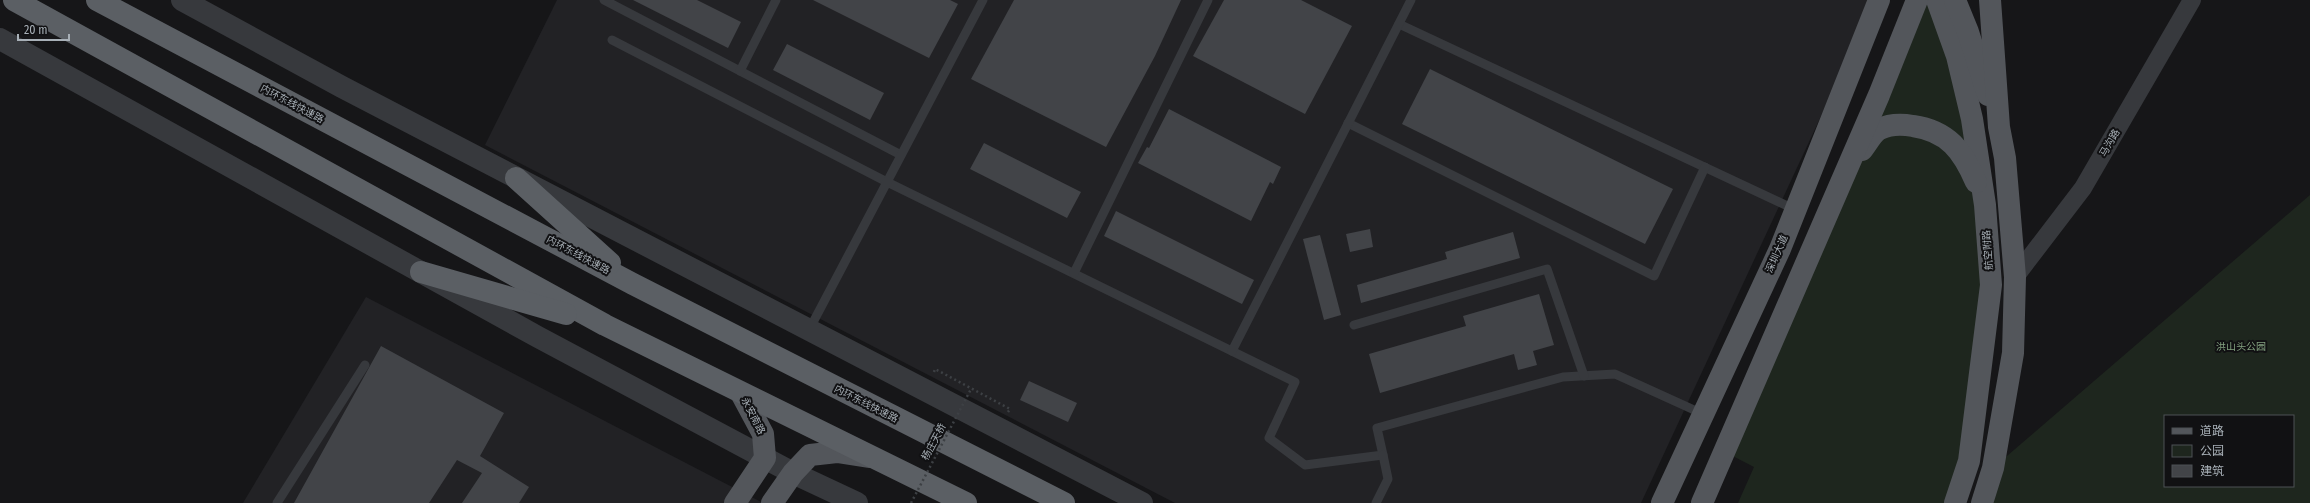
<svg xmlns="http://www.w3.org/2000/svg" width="2310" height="503" font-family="'Fira Sans Condensed','Noto Sans SC',sans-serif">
  <rect width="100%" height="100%" fill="#161618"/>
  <g fill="#222225">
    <path d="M 557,0 L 1875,0 L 1641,503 L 1175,503 L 485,145 Z"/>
    <path d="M 366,297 L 763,503 L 243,503 Z"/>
  </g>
  <g fill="#1e261e" fill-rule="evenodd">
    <path d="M 1917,0 L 1937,0 L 1945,19 L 1991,285 L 1955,503 L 1738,503 L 1754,467 L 1725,452 Z"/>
    <path d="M 2310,195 L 2310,503 L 1982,503 L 1993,468 ZM 2165,416 L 2293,416 L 2293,486 L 2165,486 Z"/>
  </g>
  <g fill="#424448">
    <path d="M 633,0 L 697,0 L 741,22 L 728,48 Z"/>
    <path d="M 813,0 L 950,0 L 958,4 L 929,58 Z"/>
    <path d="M 1014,0 L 1181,0 L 1155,56 L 1106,147 L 971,79 Z"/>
    <path d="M 1224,0 L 1301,0 L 1352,26 L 1305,114 L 1193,56 Z"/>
    <path d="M 787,44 L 884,93 L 870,120 L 773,70 Z"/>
    <path d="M 1430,69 L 1673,189 L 1645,244 L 1402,124 Z"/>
    <path d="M 1169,109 L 1281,167 L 1273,184 L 1270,182 L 1251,221 L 1138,163 L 1147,147 L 1149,148 Z"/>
    <path d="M 984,143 L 1081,192 L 1067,218 L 970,169 Z"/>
    <path d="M 1116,211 L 1254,280 L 1242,304 L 1104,236 Z"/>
    <path d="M 1370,229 L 1373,247 L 1350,252 L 1346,234 Z"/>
    <path d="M 1513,232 L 1520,258 L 1361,303 L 1357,285 L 1447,259 L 1445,252 Z"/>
    <path d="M 1320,235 L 1341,315 L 1324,320 L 1303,239 Z"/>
    <path d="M 1539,294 L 1554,345 L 1533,351 L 1537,365 L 1518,370 L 1514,354 L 1380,393 L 1369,354 L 1466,326 L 1463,316 Z"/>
    <path d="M 381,346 L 504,413 L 480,456 L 529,487 L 519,503 L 462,503 L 482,473 L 457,460 L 429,503 L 294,503 Z"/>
    <path d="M 1029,381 L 1077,403 L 1068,422 L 1020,400 Z"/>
  </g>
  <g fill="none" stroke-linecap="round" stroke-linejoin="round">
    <path stroke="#3d4044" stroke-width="2.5" stroke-dasharray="2 3" stroke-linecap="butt" d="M 934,372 L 935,369 L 1010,409 L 1008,412"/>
    <g stroke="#37393d" stroke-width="9">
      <path d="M 604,0 L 901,155"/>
      <path d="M 1399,24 L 1796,210"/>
      <path d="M 612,40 L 887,182 L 1295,382 L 1269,438 L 1305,465 L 1383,455 L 1377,428 L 1563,377 L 1615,374 L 1703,414"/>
      <path d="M 740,71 L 776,0"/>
      <path d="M 1348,123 L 1654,276 L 1705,167"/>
      <path d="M 1074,273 L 1208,0"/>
      <path d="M 1354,325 L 1547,269 L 1584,376"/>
      <path d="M 809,330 L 983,0"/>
      <path d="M 1232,351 L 1411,0"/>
      <path d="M 277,503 L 365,365"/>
      <path d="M 1376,503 L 1388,479 L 1383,455"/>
    </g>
    <path stroke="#37393d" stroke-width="18" d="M 2015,277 L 2083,188 L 2192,0"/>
    <g stroke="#37393d" stroke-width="22">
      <path d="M 182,0 L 342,87 L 1142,503"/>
      <path d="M 0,39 L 538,337 L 793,473 L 857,503"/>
    </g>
    <g stroke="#53565b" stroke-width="22">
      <path d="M 1937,0 L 1957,56 L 1972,119 L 1985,205 L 1991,285 L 1969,461 L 1955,503"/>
      <path d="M 1955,0 L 1968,32 L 1988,95"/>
      <path d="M 1862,150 C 1867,144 1873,132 1880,129 C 1890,124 1902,124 1913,126 C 1948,131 1963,151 1976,182"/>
      <path d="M 735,503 L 765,458 L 763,434 L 741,393"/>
      <path d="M 772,503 L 793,473 L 810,455 L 837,452 L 869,457"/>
      <path d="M 1662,503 L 1780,249 L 1879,0"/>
      <path d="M 1702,503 L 1879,95 L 1917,0"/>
      <path d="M 1982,503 L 1993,468 L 2013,353 L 2015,277 L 2005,158 L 1999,127 L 1990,0"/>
    </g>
    <g stroke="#5b5f64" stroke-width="22">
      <path d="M 14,0 L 605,325 L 966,503"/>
      <path d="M 97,0 L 633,284 L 1064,503"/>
      <path d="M 516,178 L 610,263"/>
      <path d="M 421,272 L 566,314"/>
    </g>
    <path stroke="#3d4044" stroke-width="2.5" stroke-dasharray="2 3" stroke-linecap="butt" d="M 911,503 L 971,389"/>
  </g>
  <g text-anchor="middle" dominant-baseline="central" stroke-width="4" stroke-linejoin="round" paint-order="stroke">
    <g font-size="10" fill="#a8b0b7" stroke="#111113">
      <text transform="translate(292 104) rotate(28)">内环东线快速路</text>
      <text transform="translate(2110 143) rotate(-60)">马沟路</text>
      <text transform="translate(1988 250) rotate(-94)">航空附路</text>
      <text transform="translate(1777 254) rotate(-66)">深圳大道</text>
      <text transform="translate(578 255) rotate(28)">内环东线快速路</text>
      <text transform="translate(866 404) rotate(27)">内环东线快速路</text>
      <text transform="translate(753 416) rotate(63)">永安南路</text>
      <text transform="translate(934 442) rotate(-62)">杨庄天桥</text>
    </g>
    <g font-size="10" fill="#84a280" stroke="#111113">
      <text x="2241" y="347">洪山头公园</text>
    </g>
  </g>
  <rect x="2164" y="415" width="130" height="72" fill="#111113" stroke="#4d5155"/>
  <rect x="2172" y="428" width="20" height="6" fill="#53565b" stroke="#4d5155"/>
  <text x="2200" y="435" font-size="12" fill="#a8b0b7">道路</text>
  <rect x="2172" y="445" width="20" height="12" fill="#1e261e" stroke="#4d5155"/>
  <text x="2200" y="455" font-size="12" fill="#a8b0b7">公园</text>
  <rect x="2172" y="465" width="20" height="12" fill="#424448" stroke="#4d5155"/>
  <text x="2200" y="475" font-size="12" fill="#a8b0b7">建筑</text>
  <path d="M18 34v6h51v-6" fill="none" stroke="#a8b0b7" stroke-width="2"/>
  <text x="24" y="34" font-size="12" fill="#a8b0b7" stroke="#111113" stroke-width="3" paint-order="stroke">20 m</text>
</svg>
